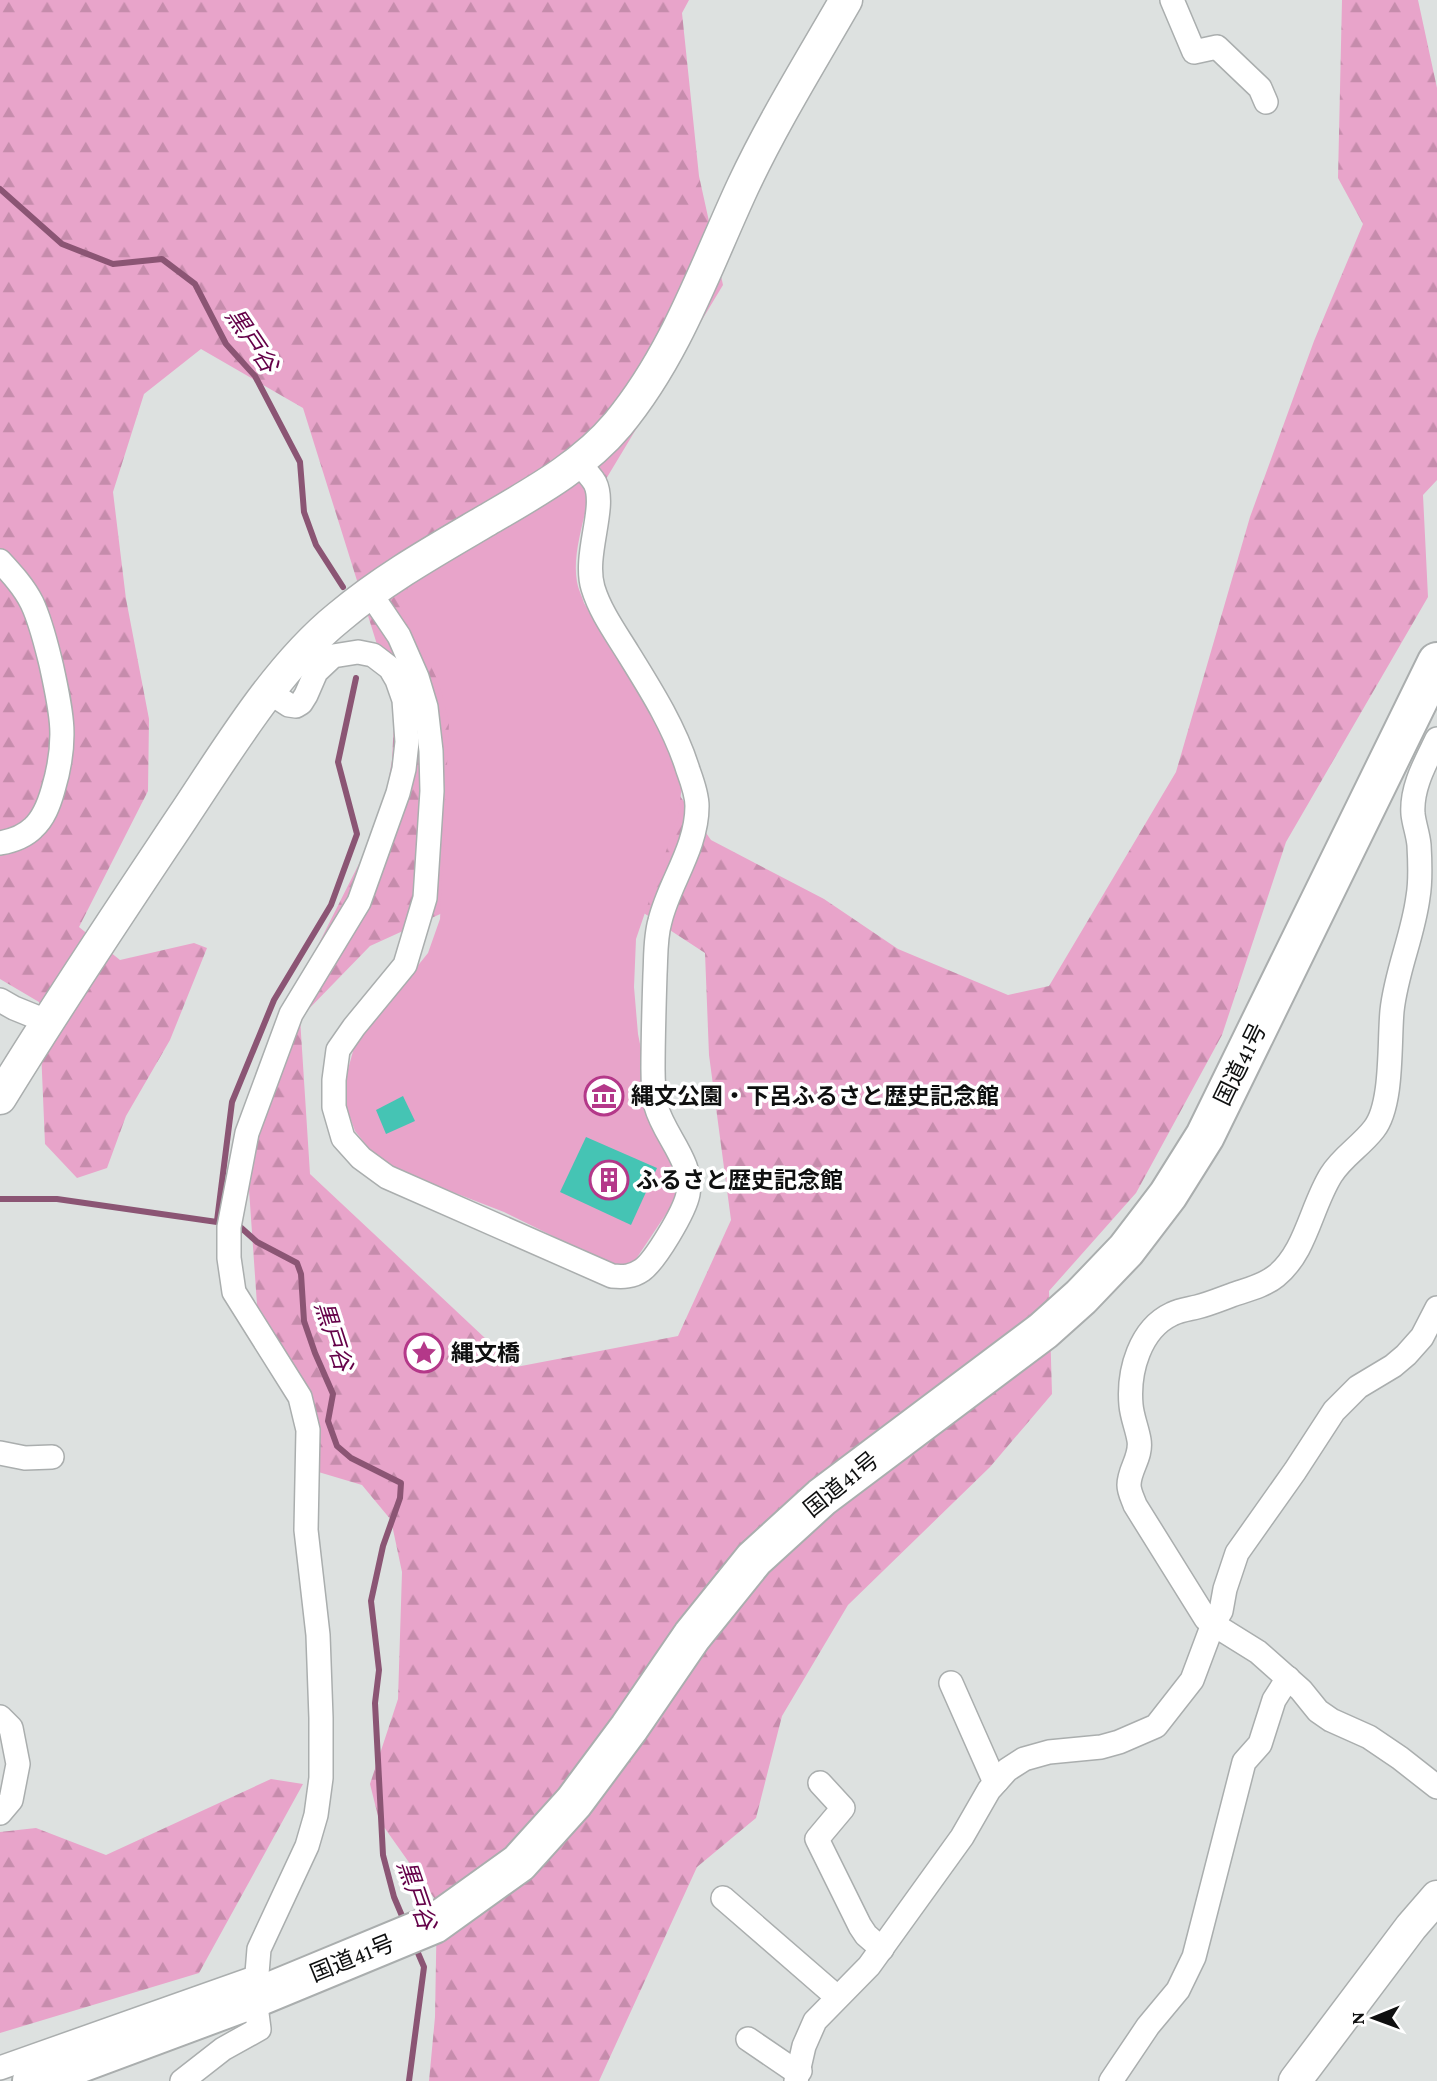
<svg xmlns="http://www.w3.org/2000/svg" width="1437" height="2081" font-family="'Crimson Pro','Noto Sans JP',serif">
  <defs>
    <pattern id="forest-firs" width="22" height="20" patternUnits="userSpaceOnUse" patternTransform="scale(1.75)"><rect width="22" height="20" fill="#e8a4ca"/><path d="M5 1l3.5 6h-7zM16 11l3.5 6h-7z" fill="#c68cac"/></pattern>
  </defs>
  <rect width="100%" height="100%" fill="#dde1e0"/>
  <g fill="url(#forest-firs)" fill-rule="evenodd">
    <path d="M 0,0 L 689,0 L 682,13 L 699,176 L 723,285 L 565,547 L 546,548 L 637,735 L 711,840 L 824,899 L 898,949 L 1008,995 L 1049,986 L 1176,772 L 1250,517 L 1314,341 L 1363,224 L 1338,178 L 1342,0 L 1418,0 L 1437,88 L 1437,480 L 1423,495 L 1428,597 L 1286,842 L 1222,1035 L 1136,1193 L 1049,1291 L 1052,1394 L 990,1467 L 848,1605 L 782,1716 L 756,1818 L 697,1867 L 599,2081 L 429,2081 L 435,2017 L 437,1902 L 379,1820 L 370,1784 L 398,1699 L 402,1572 L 391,1520 L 362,1485 L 305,1468 L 301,1422 L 258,1319 L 248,1175 L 255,1084 L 299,983 L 382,818 L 392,760 L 395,702 L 303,408 L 201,349 L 144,394 L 113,492 L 126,599 L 149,719 L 148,791 L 79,927 L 120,960 L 194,943 L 207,948 L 170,1040 L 126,1116 L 107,1168 L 77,1178 L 45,1144 L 39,1002 L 0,979 ZM 561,859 L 705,953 L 709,1055 L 731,1220 L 678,1336 L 516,1367 L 310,1174 L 300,1018 L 370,946 Z"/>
    <path d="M 271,1779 L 303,1784 L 199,1973 L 0,2033 L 0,1832 L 36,1828 L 106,1855 Z"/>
  </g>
  <path fill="#e8a4ca" d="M 568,484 L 581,486 L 589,494 C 584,522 572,555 577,582 C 578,589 582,596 584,603 L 667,741 L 682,786 L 678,816 L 636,939 L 634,987 L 638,1034 L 646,1074 L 676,1164 L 680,1185 L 676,1199 L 634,1262 L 618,1268 L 504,1212 L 393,1169 L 371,1151 L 355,1131 L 347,1109 L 345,1089 L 347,1073 L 355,1044 L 428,953 L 440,919 L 449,722 L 439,683 L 421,646 L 400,613 L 410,581 L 524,518 Z"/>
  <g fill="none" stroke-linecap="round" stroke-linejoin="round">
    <g stroke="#8b5574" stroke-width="6">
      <path d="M 0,189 L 62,244 L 113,264 L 162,259 L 195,284 L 226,344 L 255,376 L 300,462 L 304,512 L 316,545 L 343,587"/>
      <path d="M 0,1199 L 57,1199 L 224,1223"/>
      <path d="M 217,1221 L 232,1102 L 274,1000 L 331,905 L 357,834 L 338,762 L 356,678"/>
      <path d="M 235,1225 L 238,1225 L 257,1242 L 297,1263 L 301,1274 L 304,1321 L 315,1353 L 333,1394 L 328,1421 L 337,1446 L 351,1458 L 401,1483 L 400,1498 L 383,1546 L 371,1601 L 379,1670 L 375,1703 L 383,1855 L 394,1897 L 405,1923"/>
      <path d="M 409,2081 L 424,1967 L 415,1946"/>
    </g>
  </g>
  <g fill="#45c4b4">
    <path d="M 403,1096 L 415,1121 L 386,1134 L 376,1110 Z"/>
    <path d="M 586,1137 L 657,1168 L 631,1225 L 560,1192 Z"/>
  </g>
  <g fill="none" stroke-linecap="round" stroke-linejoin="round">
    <defs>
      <g id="street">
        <path d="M 1172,0 L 1194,52 L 1217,47 L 1260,88 L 1266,102"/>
        <path d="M 0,561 C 12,574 24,587 32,603 C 41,622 46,644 51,664 C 62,714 68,740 53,790 C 49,804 44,818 33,828 C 25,836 11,841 0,843"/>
        <path d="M 370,593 L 399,636 L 417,677 L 426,707 L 431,751 L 432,791 L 425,898 L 405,965 L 354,1027 L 338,1050 L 334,1080 L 334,1107 L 343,1138 L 361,1158 L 387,1177 L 612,1276 C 623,1277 632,1277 642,1270 C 655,1261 685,1211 688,1194 C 694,1162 664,1136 656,1106 C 654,1095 653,1081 653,1069 C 653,1037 654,1006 655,974 C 656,957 655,938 660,921 C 669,883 697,848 697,806 C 697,794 692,781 688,770 C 675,728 651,690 628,653 C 615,632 600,611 593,588 C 583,555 607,507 595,483 C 591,476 584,469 578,463"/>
        <path d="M 1437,739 C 1426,762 1411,787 1413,814 C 1414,824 1418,834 1419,845 C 1420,862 1421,880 1418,897 C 1413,936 1396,972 1392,1011 C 1389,1043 1393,1105 1374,1129 C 1361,1146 1342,1157 1331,1175 C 1311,1207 1306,1252 1276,1276 C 1264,1286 1246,1290 1232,1295 C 1221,1299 1209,1304 1197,1307 C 1189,1309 1180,1310 1172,1314 C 1140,1329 1128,1371 1131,1405 C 1132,1417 1137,1428 1139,1440 C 1142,1457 1129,1469 1129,1485 C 1129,1492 1133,1499 1135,1505 L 1206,1619 L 1213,1624 L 1221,1611 L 1225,1589 L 1237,1553 L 1295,1471 L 1334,1411 L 1358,1387 L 1393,1366 L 1406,1355 L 1422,1337 L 1437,1308"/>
        <path d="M 0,1000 L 14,1008 L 46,1021"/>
        <path d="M 0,1453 L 25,1458 L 52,1457"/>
        <path d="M 951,1683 L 993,1778 L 997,1781"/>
        <path d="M 0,1717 L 11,1728 L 18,1764 L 11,1800 L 0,1813"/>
        <path d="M 820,1783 L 843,1808 L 817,1839 L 860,1926 L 866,1935 L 882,1949"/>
        <path d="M 723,1898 L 837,1997"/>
        <path d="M 748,2039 L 792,2069 L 800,2071"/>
        <path d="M 0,2068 L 257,1977"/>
        <path d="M 182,2081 L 223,2049 L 259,2029 L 255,1998 L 259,1949 L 307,1846 L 316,1815 L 321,1778 L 321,1718 L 318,1635 L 306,1530 L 308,1430 L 300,1397 L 234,1292 L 229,1258 L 229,1227 L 247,1133 L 291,1014 L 359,902 L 398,793 L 404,769 L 407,742 L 404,700 L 397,680 L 390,668 L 373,655 L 358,652 L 333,656 L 316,672 L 306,695 L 301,703 L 296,706 L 289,705 L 269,692"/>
        <path d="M 796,2081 L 804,2046 L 815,2021 L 869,1966 L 962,1837 L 989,1790 L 1007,1770 L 1024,1759 L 1049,1752 L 1101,1747 L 1119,1742 L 1156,1726 L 1192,1680 L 1213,1624 L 1258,1652 L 1301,1690 L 1318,1711 L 1331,1720 L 1369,1737 L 1400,1758 L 1437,1787"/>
        <path d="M 1111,2081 L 1148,2026 L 1178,1990 L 1194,1957 L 1244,1762 L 1260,1744 L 1274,1700 L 1288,1678"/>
      </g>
      <g id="secondary">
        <path d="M 0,1098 C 58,1003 120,911 182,818 C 227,751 276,668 339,617 C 384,579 436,550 487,520 C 533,493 583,466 618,424 C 676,354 705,268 743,186 C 773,122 811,61 846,0"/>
        <path d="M 1295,2081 L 1411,1927 L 1437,1897"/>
      </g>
      <path id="highway" d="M 32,2081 L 255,1998 L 434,1924 L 519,1863 L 574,1802 L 629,1728 L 692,1636 L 754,1559 L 822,1497 L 1043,1331 L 1081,1297 L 1126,1250 L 1168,1195 L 1205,1136 L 1437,662"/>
    </defs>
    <use href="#street" stroke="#aaaeae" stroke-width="26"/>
    <use href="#secondary" stroke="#aaaeae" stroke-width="35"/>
    <use href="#highway" stroke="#aaaeae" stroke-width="42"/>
    <use href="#street" stroke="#fff" stroke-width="23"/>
    <use href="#secondary" stroke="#fff" stroke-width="32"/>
    <use href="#highway" stroke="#fff" stroke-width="38"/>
  </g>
  <defs>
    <symbol id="museum-ring" viewBox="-11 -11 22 22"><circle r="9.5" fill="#fff" stroke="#b43889" stroke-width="1.5"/><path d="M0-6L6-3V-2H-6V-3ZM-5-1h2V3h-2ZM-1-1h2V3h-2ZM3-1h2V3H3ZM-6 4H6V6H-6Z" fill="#b43889"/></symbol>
    <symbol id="building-ring" viewBox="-11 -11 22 22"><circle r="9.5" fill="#fff" stroke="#b43889" stroke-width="1.5"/><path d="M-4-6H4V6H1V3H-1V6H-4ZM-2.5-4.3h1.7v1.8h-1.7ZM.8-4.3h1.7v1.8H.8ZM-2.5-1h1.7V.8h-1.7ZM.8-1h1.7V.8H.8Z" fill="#b43889"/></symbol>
    <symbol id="sight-ring" viewBox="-11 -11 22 22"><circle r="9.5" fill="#fff" stroke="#b43889" stroke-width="1.5"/><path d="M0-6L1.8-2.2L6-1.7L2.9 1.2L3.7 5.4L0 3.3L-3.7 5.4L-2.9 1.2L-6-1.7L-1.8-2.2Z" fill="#b43889"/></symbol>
  </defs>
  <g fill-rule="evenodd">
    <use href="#museum-ring" x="582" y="1074" width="44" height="44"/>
    <use href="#building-ring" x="587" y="1158" width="44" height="44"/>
    <use href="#sight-ring" x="402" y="1331" width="44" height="44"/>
  </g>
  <g text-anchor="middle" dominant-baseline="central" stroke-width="7" stroke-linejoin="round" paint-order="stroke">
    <g font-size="23" fill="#0f1010" stroke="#fff">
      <text transform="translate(1240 1064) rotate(-64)">国道41号</text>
      <text transform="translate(841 1484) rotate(-39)">国道41号</text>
      <text transform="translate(352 1958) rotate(-22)">国道41号</text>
    </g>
    <g font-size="23" font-weight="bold" fill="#0f1010" stroke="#fff" text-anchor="start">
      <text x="631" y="1096">縄文公園・下呂ふるさと歴史記念館</text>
      <text x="636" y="1180">ふるさと歴史記念館</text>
      <text x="451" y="1353">縄文橋</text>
    </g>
    <g font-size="24" font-style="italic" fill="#640048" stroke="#fff">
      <text transform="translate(252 340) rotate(56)">黒戸谷</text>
      <text transform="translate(334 1336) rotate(72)">黒戸谷</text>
      <text transform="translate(417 1895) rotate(71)">黒戸谷</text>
    </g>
  </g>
  <g transform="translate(1374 2018) rotate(269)" stroke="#ffffff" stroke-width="5" paint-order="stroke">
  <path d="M0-5L12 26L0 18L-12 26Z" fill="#0f1010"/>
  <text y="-10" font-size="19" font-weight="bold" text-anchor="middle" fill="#0f1010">N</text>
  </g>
</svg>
